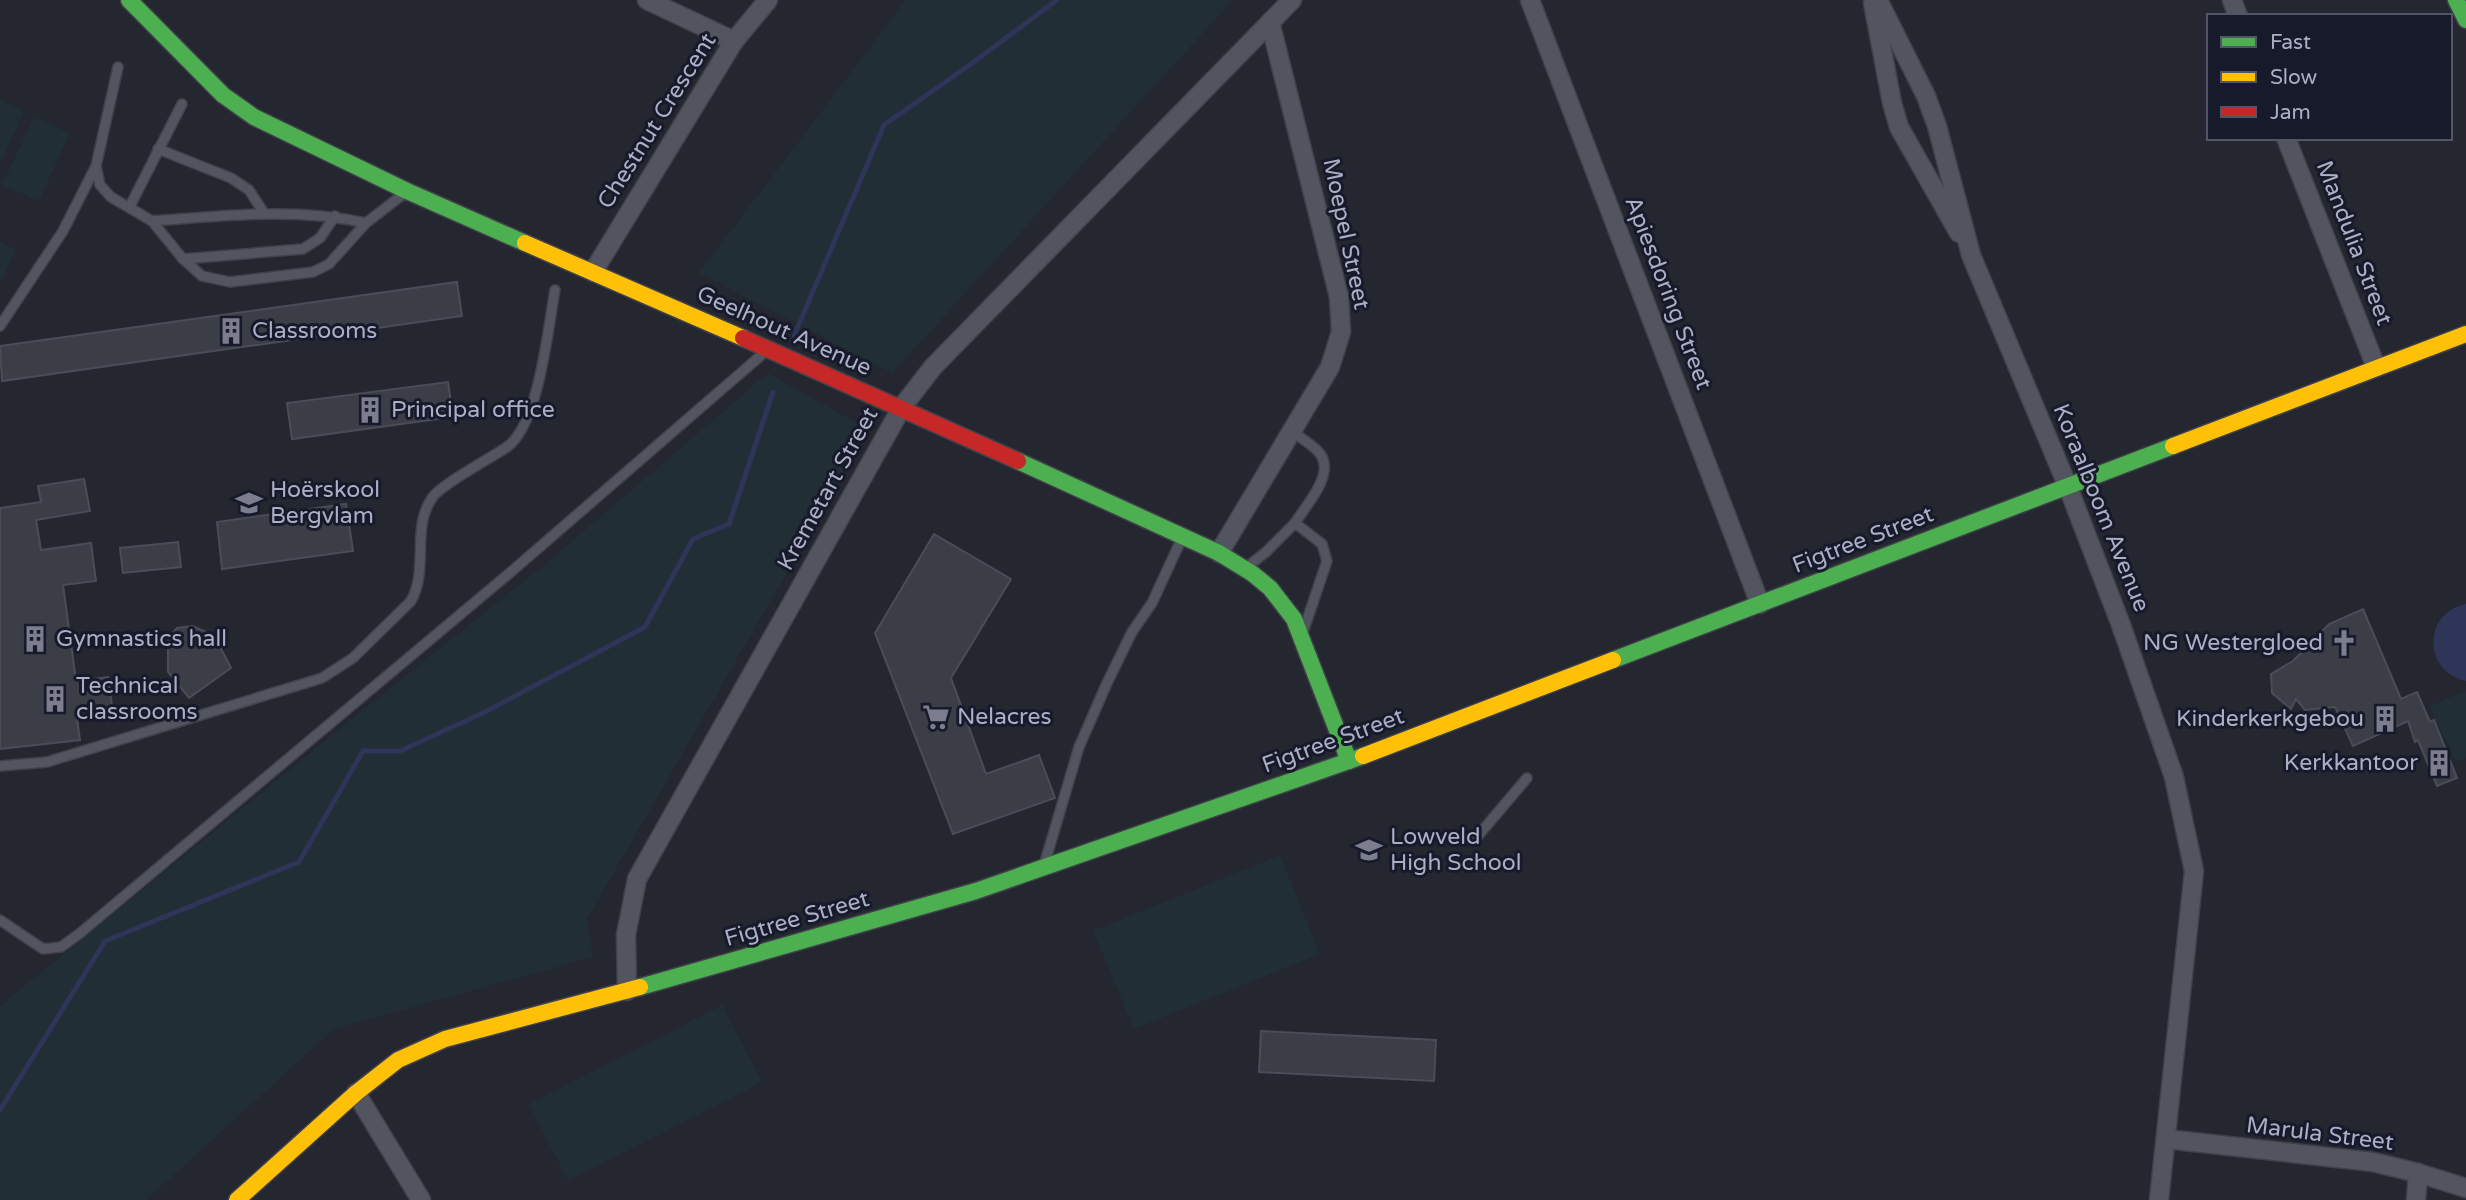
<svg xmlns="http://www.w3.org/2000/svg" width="2466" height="1200" font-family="'Varela Round',sans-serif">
  <rect width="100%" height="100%" fill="#242630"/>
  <g fill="#212e36">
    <path d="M 906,0 L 1233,0 L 892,373 L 699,273 Z"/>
    <path d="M 0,100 L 24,112 L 0,164 Z"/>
    <path d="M 34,117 L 70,133 L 39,201 L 2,185 Z"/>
    <path d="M 0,242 L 16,249 L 0,284 Z"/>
    <path d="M 768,373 L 869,430 L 587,919 L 593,957 L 334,1029 L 146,1200 L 0,1200 L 0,1006 L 349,721 L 550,560 Z"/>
    <path d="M 2466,691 L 2466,758 L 2456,762 L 2429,706 Z"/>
    <path d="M 1280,855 L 1320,954 L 1134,1029 L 1093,931 Z"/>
    <path d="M 722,1005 L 762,1082 L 568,1181 L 529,1104 Z"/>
  </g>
  <path fill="#2e3558" d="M 2466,604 L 2466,681 C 2423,672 2422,613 2466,604 Z"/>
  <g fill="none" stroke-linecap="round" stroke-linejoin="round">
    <g stroke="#2e3558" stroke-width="5">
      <path d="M 794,336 L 884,125 L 971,64 L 1057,0"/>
      <path d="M 0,1110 L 105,941 L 299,862 L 363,751 L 400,751 L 485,712 L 645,627 L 693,539 L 729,524 L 773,392"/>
    </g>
  </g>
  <g fill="#3b3d47" stroke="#4a4d58" stroke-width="2">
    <path d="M 457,282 L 462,316 L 2,381 L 0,346 Z"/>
    <path d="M 448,382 L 453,417 L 292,439 L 287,403 Z"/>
    <path d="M 84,479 L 90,511 L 36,520 L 41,550 L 91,543 L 96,581 L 63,585 L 76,681 L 108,677 L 112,706 L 76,711 L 80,740 L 0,749 L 0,508 L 41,502 L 38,486 Z"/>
    <path d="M 346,504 L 353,551 L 222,569 L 217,522 Z"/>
    <path d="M 934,534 L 1011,579 L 951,678 L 986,774 L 1039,755 L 1055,798 L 953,834 L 875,633 Z"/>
    <path d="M 178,542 L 181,567 L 123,573 L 120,548 Z"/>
    <path d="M 2363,609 L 2401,699 L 2417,692 L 2430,722 L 2434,720 L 2457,778 L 2437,786 L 2418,740 L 2415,742 L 2408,721 L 2353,746 L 2335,707 L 2305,710 L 2296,699 L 2291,709 L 2272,693 L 2271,674 L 2293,661 L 2329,624 Z"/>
    <path d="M 192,626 L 214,635 L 231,668 L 189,698 L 168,672 L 168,648 L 169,637 L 177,628 Z"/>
    <path d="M 1261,1031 L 1436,1040 L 1434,1081 L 1259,1072 Z"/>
  </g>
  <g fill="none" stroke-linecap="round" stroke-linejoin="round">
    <defs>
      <g id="lane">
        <path d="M 158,149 L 231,178 L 249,190 L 264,213"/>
        <path d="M 96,166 L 100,185 L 111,197 L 152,221 L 183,259 L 202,276 L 230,282 L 313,272 L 329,264 L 366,223 L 406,192"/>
        <path d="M 130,206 L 182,104"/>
        <path d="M 152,221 C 224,216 296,207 366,223"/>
        <path d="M 183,259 L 303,249 L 320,238 L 335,216"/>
        <path d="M 0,326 L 63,231 L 96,166 L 118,67"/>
        <path d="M 1291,431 C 1301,438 1315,446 1321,455 C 1334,476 1306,505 1295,523"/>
        <path d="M 1247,567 L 1266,552 L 1295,523 L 1322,544 L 1327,561 L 1304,629"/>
        <path d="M 0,766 L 47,762 L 322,678 L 353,658 L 411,601 C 429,569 411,528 432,498 C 440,485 491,458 507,447 C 539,424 548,328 555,290"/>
        <path d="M 1477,837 L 1527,778"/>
        <path d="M 1045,862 L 1079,747 L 1107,683 L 1132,632 L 1152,603 L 1182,538"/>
        <path d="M 0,920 L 43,949 L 61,947 L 79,934 L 512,571 L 765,352"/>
      </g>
      <g id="street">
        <path d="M 647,0 L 734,41"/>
        <path d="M 1530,0 L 1760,604"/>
        <path d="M 1878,0 L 1926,96 L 1937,126 L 1971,255 L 2068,487 L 2121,625 L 2174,777 L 2194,871 L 2159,1200"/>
        <path d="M 2232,0 L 2238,16"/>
        <path d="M 1873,3 L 1892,103 L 1899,127 L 1959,233"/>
        <path d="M 2286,138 L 2376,367"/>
        <path d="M 593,272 L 734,41 L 768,0"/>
        <path d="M 1219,553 L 1330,367 L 1341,332 L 1339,297 L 1270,22"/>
        <path d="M 627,991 L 626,935 L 637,879 L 902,407 L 933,367 L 1292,0"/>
        <path d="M 356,1093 L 421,1200"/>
        <path d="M 2166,1139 L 2373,1162 L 2418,1173 L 2466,1188"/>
        <path d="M 2416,1200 L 2418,1173"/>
      </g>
      <g id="fast">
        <path d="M 129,0 L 223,95 L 254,117 L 407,191 L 525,243"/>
        <path d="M 2456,0 L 2466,20"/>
        <path d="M 1018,461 L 1219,553 L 1253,574 L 1270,588 L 1294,619 L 1349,761"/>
        <path d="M 1613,660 L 2173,446"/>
        <path d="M 640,987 L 976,891 L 1363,756"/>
      </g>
      <g id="slow">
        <path d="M 525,243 L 743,338"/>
        <path d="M 2173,446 L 2466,334"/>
        <path d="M 1363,756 L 1613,660"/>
        <path d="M 237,1200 L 356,1093 L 398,1060 L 445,1039 L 640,987"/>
      </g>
      <path id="jam" d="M 743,338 L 1018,461"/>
    </defs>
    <use href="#lane" stroke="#40414a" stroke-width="12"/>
    <use href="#street" stroke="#40414a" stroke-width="21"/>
    <use href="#fast" stroke="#40414a" stroke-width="19"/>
    <use href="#slow" stroke="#40414a" stroke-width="19"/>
    <use href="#jam" stroke="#40414a" stroke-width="19"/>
    <use href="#lane" stroke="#52545f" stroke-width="9"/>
    <use href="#street" stroke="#52545f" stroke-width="18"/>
    <use href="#fast" stroke="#4caf50" stroke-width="16"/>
    <use href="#slow" stroke="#ffc107" stroke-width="16"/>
    <use href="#jam" stroke="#c62828" stroke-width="16"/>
  </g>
  <defs>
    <symbol id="building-bare" viewBox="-9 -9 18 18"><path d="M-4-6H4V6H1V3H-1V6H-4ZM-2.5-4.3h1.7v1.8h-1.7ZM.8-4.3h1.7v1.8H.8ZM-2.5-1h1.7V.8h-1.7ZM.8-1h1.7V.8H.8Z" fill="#7c7e90" stroke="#171a2a" stroke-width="2.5" paint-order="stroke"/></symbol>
    <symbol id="school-bare" viewBox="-9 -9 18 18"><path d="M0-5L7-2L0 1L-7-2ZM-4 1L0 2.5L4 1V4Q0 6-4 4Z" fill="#7c7e90" stroke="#171a2a" stroke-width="2.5" paint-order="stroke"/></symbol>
    <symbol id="church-bare" viewBox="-9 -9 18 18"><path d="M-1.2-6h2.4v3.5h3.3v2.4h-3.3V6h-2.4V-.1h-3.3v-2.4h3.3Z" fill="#7c7e90" stroke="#171a2a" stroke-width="2.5" paint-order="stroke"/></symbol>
    <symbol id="supermarket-bare" viewBox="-9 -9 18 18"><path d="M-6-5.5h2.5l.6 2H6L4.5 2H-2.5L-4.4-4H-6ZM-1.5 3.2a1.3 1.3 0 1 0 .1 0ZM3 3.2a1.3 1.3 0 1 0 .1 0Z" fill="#7c7e90" stroke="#171a2a" stroke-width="2.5" paint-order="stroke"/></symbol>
  </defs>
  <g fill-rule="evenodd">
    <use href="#building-bare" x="212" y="312" width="38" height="38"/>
    <use href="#building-bare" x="351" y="391" width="38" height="38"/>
    <use href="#school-bare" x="230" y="484" width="38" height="38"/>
    <use href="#building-bare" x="16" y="620" width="38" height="38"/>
    <use href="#church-bare" x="2325" y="624" width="38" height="38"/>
    <use href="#building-bare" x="36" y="680" width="38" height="38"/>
    <use href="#supermarket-bare" x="917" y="698" width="38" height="38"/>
    <use href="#building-bare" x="2366" y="700" width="38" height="38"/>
    <use href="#building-bare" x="2420" y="744" width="38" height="38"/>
    <use href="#school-bare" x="1350" y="831" width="38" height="38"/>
  </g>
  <g text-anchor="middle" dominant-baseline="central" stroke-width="6" stroke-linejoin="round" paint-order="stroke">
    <g font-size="23" fill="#abaec4" stroke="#171a2a">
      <text transform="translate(657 121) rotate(-58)">Chestnut Crescent</text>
      <text transform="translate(1346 234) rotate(78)">Moepel Street</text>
      <text transform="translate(2354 243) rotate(69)">Mandulia Street</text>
      <text transform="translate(1668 293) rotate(69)">Apiesdoring Street</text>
      <text transform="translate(784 331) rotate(24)">Geelhout Avenue</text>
      <text transform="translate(828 489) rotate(-61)">Kremetart Street</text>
      <text transform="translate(2101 508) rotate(68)">Koraalboom Avenue</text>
      <text transform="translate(1863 540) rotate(-21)">Figtree Street</text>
      <text transform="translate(1333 741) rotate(-20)">Figtree Street</text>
      <text transform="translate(797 919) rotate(-16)">Figtree Street</text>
      <text transform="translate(2320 1134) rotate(7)">Marula Street</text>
    </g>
    <g font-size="23" fill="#abaec4" stroke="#171a2a" text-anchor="start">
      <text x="252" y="331">Classrooms</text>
      <text x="391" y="410">Principal office</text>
      <text x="270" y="490">Hoërskool<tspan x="270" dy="26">Bergvlam</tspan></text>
      <text x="56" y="639">Gymnastics hall</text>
      <text x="2323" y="643" text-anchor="end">NG Westergloed</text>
      <text x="76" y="686">Technical<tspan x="76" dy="26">classrooms</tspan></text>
      <text x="957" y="717">Nelacres</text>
      <text x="2364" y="719" text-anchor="end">Kinderkerkgebou</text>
      <text x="2418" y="763" text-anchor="end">Kerkkantoor</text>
      <text x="1390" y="837">Lowveld<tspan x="1390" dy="26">High School</tspan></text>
    </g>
  </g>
  <rect x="2207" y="14" width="245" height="126" fill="#171a2a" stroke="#525568" stroke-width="2"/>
  <rect x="2221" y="37" width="35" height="10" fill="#4caf50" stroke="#525568" stroke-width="2"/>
  <text x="2270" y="49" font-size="21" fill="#abaec4">Fast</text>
  <rect x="2221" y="72" width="35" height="10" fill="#ffc107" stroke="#525568" stroke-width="2"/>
  <text x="2270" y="84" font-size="21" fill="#abaec4">Slow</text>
  <rect x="2221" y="107" width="35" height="10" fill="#c62828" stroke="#525568" stroke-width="2"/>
  <text x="2270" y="119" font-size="21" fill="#abaec4">Jam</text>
</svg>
